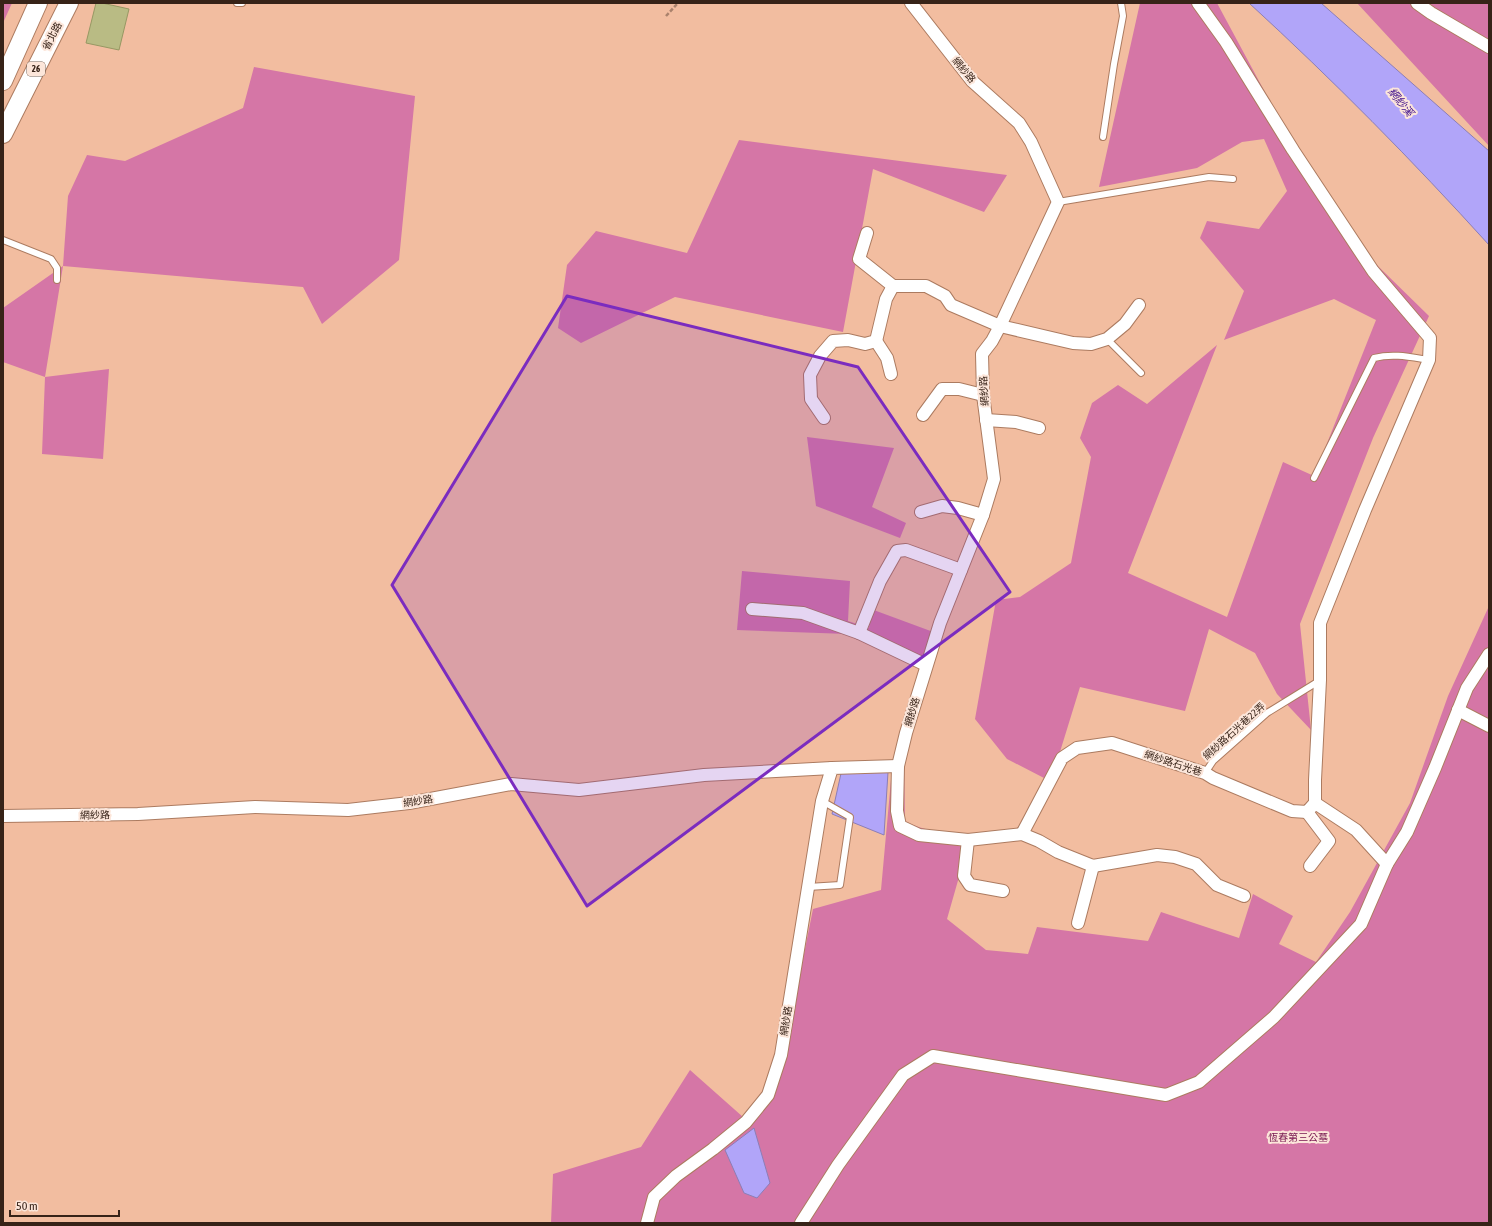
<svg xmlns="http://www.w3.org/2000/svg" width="1492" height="1226" font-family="'Asap Condensed','Noto Sans TC',sans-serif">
  <rect width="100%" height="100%" fill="#f2bda0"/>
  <g fill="#d576a6">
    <path d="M 3,3 L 12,3 L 3,23 Z"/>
    <path d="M 1140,3 L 1217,3 L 1337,226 L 1429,316 L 1373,438 L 1300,624 L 1311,730 L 1277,694 L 1255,653 L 1209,629 L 1185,711 L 1080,687 L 1059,755 L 1044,778 L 1007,759 L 975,719 L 996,600 L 1020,597 L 1071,563 L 1091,457 L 1080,438 L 1092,403 L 1118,385 L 1147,404 L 1217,345 L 1128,573 L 1227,617 L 1283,462 L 1314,476 L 1376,320 L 1334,299 L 1224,340 L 1244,291 L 1200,238 L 1207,221 L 1259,229 L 1287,191 L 1264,139 L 1242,142 L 1197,168 L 1099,187 Z"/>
    <path d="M 1357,3 L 1489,3 L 1489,147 L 1489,146 Z"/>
    <path d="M 254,67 L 415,96 L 399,260 L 322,324 L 303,287 L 63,266 L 45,377 L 109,369 L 103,459 L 42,454 L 45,377 L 3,362 L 3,308 L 63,266 L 68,196 L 87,155 L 125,161 L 243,108 Z"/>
    <path d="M 739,140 L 1007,175 L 984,212 L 873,169 L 843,332 L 675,297 L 581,343 L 558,328 L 567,265 L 596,231 L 687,253 Z"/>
    <path d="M 807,437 L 894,448 L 872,507 L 906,523 L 900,538 L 816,506 Z"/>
    <path d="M 742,571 L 850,581 L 848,621 L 869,628 L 871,609 L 936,633 L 925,659 L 848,634 L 737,630 Z"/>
    <path d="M 1489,606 L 1489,1223 L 551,1223 L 553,1174 L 641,1147 L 690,1070 L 743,1117 L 768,1092 L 784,1054 L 813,909 L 881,890 L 893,758 L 904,758 L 905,821 C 924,832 949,833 971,835 L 947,919 L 986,950 L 1028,954 L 1037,927 L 1148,941 L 1161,912 L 1239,938 L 1253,894 L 1293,916 L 1279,944 L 1316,962 L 1350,912 L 1410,803 L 1448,696 Z"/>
  </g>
  <g fill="#b1a5f9" stroke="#8c7eb6">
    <path d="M 1249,3 L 1321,3 L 1489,151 L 1489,245 C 1413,161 1333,80 1249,3 Z"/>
    <path d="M 842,769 L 888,772 L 884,835 L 832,814 Z"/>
    <path d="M 754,1128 L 770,1183 L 757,1198 L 744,1193 L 725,1150 Z"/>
  </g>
  <path fill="#b9bb84" stroke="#979863" d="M 96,3 L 102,3 L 129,9 L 119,50 L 86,43 Z"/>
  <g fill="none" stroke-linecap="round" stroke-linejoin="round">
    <defs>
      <g id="lane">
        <path d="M 237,3 L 242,3"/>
        <path d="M 1103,137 L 1114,64 L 1123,16 L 1121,3"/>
        <path d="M 1058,202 L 1209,177 L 1233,179"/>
        <path d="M 3,240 L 51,259 L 57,268 L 57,280"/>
        <path d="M 1107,339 L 1141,373"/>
        <path d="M 1314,478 L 1374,358 C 1393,353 1410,357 1429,360"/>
        <path d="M 1205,773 L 1213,761 L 1267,713 L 1319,681"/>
        <path d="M 808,887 L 840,885 L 850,817 L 822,801"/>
      </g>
      <g id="street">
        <path d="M 911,3 L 972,81 L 1019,123 L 1031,142 L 1058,202 L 1000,326 L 992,341 L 982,354 L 983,395 L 994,479 L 983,515 L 940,623 L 906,733 L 898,766 L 897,811 L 900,826 L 919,835 L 968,840 L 1022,834 L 1039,841 L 1058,852 L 1093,866 L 1157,855 L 1175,857 L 1196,864 L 1217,885 L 1244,896"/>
        <path d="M 1198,3 L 1226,42 L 1293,150 L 1373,271 L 1430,338 L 1429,360 L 1365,510 L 1320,623 L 1320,680 L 1315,780 L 1315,803"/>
        <path d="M 1417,3 L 1431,13 L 1489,47"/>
        <path d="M 867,233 L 859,259 L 893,286"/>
        <path d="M 876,341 L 887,358 L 891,374"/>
        <path d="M 923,415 L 942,389 L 959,389 L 983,395"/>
        <path d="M 824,418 L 811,399 L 810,375 L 820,356 L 833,341 L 848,340 L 865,344 L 876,341 L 886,299 L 893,286 L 926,286 L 945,296 L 951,305 L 1000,326 L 1073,343 L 1091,344 L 1107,339 L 1125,324 L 1139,305"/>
        <path d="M 986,420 L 1016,422 L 1039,428"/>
        <path d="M 921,512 L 942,506 L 958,508 L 983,515"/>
        <path d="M 752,609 L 803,613 L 859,633 L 926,665"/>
        <path d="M 859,633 L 880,581 L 897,551 L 906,550 L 961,570"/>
        <path d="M 1458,710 L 1489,726"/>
        <path d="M 1307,812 L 1329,841 L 1310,866"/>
        <path d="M 3,816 L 138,814 L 255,807 L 348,810 L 409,803 L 511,784 L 579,790 L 704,775 L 832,768"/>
        <path d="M 1022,834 L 1062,758 L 1077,748 L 1112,743 L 1205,773 L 1213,778 L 1292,811 L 1307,812 L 1315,803 L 1356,830 L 1387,864"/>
        <path d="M 968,840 L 964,876 L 970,885 L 1003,891"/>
        <path d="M 1078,923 L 1093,866"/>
        <path d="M 647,1223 L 654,1197 L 676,1176 L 713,1149 L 746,1122 L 768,1095 L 781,1055 L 822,801 L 832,768 L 898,766"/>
        <path d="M 801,1223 L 838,1165 L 903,1075 L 933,1056 L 1166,1095 L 1199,1082 L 1274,1017 L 1361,924 L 1387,864 L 1407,832 L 1435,768 L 1467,688 L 1489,654"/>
      </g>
      <g id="primary">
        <path d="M 3,81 L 38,3"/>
        <path d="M 3,134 L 69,3"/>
      </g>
    </defs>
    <use href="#lane" stroke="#ac7b60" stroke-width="8"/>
    <use href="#street" stroke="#ac7b60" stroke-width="14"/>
    <use href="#primary" stroke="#ac7b60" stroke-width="20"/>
    <path stroke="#aa826c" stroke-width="2.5" stroke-dasharray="4 2" stroke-linecap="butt" d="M 666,16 L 678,3"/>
    <use href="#lane" stroke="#fff" stroke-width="6"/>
    <use href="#street" stroke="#fff" stroke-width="12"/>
    <use href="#primary" stroke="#fff" stroke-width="18"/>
  </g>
  <path fill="#7b2cbf" fill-opacity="0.2" stroke="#7b2cbf" stroke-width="3" stroke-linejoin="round" d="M 567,296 L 858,367 L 1010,592 L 587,906 L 392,585 Z"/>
  <g text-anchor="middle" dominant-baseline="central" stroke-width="4" stroke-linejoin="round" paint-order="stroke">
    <rect fill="#fce6da" stroke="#725e52" stroke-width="1" x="27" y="62" width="18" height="14" rx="3"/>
    <g font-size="9" font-weight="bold" fill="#372318">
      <text x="36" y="69">26</text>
    </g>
    <g font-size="10" fill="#372318" stroke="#fce6da">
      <text transform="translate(52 36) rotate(-63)">省北路</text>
      <text transform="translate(964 70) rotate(50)">網紗路</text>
      <text transform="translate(984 391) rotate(-94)">網紗路</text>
      <text transform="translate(912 712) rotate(-73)">網紗路</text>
      <text transform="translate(1234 731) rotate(-42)">網紗路石光巷22弄</text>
      <text transform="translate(1173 763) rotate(18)">網紗路石光巷</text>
      <text transform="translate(418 801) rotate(-9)">網紗路</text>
      <text transform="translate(95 815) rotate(-1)">網紗路</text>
      <text transform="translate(786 1021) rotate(-81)">網紗路</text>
    </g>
    <g font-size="10" fill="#75114d" stroke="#fce6da">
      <text x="1298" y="1137">恆春第三公墓</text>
    </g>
    <g font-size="11" font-style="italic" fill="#3d0d8b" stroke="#fce6da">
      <text transform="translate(1401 102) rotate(51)">網紗溪</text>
    </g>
  </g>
  <rect width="1492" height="1226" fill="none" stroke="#372318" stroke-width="8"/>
  <path d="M10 1210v6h109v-6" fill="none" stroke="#372318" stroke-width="2"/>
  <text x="16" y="1210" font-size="12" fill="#372318" stroke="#fce6da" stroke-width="3" paint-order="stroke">50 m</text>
</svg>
